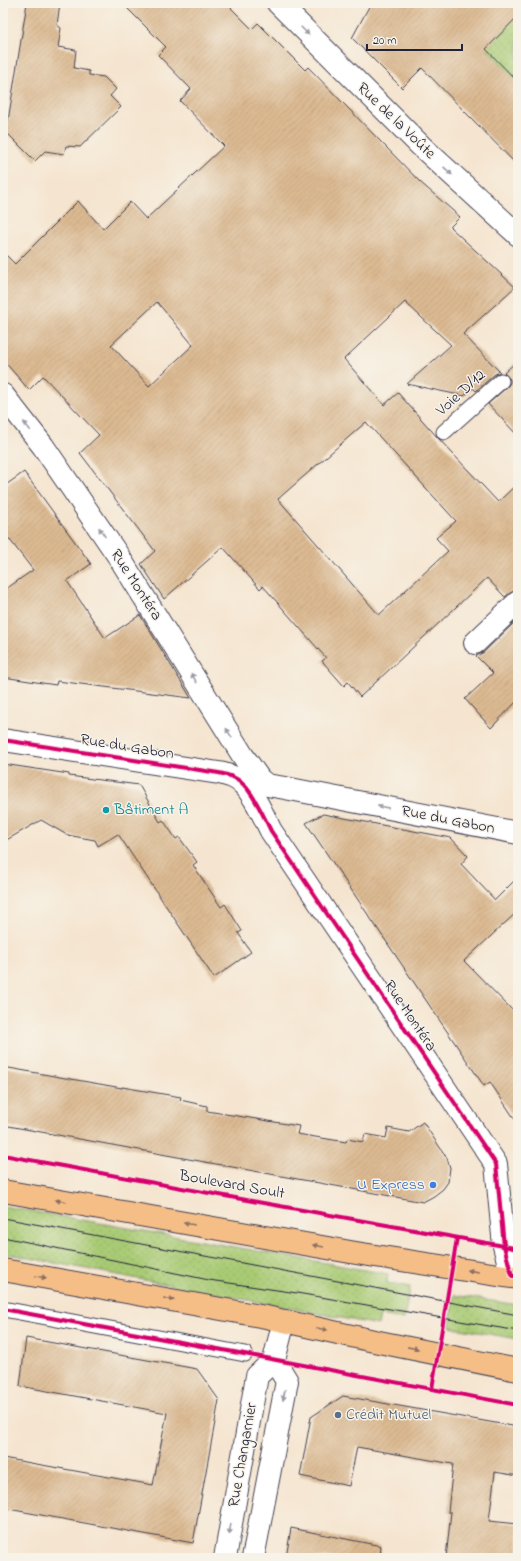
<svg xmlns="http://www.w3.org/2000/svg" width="521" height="1561" font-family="'Indie Flower',sans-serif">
  <defs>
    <pattern id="grass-dots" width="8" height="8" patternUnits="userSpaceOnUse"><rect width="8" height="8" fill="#a9cb74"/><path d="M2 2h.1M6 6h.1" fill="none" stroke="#91ae65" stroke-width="1.8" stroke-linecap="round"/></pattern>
    <pattern id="building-hatch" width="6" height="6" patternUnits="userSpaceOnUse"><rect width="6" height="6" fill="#dcba92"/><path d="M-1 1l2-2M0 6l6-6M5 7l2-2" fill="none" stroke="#bca07f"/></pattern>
  </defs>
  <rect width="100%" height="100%" fill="#f7f3e8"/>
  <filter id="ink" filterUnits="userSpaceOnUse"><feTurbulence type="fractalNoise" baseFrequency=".025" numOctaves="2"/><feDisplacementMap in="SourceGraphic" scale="8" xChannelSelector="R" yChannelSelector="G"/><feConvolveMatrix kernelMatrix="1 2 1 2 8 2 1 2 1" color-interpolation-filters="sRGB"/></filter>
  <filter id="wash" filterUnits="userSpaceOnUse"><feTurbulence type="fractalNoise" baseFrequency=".012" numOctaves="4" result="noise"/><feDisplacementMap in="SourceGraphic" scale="16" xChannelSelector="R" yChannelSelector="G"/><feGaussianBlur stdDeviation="0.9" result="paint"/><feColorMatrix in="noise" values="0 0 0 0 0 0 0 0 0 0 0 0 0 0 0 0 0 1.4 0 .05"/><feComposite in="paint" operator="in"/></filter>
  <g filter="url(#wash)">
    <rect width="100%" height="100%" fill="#f5e5d0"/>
    <g fill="url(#grass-dots)" stroke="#667658">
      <path d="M 518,16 L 518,82 L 482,45 L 495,38 Z"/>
      <path d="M 3,1206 L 388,1274 L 387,1283 L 410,1287 L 404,1319 L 380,1315 L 378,1325 L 3,1253 Z"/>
      <path d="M 454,1295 L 518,1305 L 518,1339 L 449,1327 Z"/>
    </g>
    <g id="blocks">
      <g fill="url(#building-hatch)" fill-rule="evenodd">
        <path d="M 27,3 L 60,3 L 57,25 L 61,28 L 58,47 L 76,50 L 74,68 L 89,71 L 89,75 L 104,77 L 116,89 L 110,96 L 121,107 L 80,147 L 66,146 L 64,154 L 45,151 L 35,161 L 3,129 L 3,127 L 8,121 Z"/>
        <path d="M 122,3 L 226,3 L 252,29 L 258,23 L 305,70 L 308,67 L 420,182 L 460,217 L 450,227 L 515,287 L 463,334 L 500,372 L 495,374 L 476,391 L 473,388 L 464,396 L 407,384 L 451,345 L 405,302 L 344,359 L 384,405 L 398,393 L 438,438 L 498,502 L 518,483 L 518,590 L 510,593 L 505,597 L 487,578 L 360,697 L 348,682 L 344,686 L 322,661 L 326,658 L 263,586 L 260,589 L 223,547 L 164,599 L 141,564 L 155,551 L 80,453 L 99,435 L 43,376 L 29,390 L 3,360 L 3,252 L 15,264 L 78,201 L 103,229 L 130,202 L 146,219 L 224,146 L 180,101 L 191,89 L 158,55 L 166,47 ZM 157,302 L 193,345 L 149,386 L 111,345 ZM 366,422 L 456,521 L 436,538 L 448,551 L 379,615 L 278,499 Z"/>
        <path d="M 371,3 L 518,3 L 518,16 L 486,49 L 518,82 L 518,166 L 422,68 L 402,88 L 352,38 Z"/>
        <path d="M 518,360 L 518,436 L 488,404 L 507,387 L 510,383 L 510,379 L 504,373 Z"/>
        <path d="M 24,472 L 91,564 L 67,581 L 105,638 L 140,615 L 191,698 L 57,681 L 56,685 L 3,677 L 3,591 L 33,570 L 3,531 L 3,487 Z"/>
        <path d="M 518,619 L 518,700 L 491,728 L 465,699 L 493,673 L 476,656 L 484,652 Z"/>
        <path d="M 3,764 L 69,774 L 69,776 L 139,785 L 160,822 L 163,820 L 176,839 L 179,837 L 197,862 L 193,865 L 221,907 L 225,904 L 242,931 L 238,933 L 251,952 L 214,978 L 118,834 L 98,846 L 95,840 L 67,835 L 41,820 L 3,842 Z"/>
        <path d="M 323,814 L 451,838 L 468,856 L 461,864 L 495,900 L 518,877 L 518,911 L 464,961 L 518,1016 L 518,1124 L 490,1082 L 484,1086 L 306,823 Z"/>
        <path d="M 3,1067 L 122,1088 L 122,1087 L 181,1097 L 180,1100 L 207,1106 L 207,1111 L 299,1126 L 297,1134 L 346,1142 L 347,1139 L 363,1142 L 365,1134 L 386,1138 L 388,1128 L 409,1132 L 423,1122 L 447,1158 L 450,1168 L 448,1182 L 443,1189 L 434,1196 L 423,1202 L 3,1125 Z"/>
        <path d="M 26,1338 L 197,1369 L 219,1400 L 193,1543 L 3,1508 L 3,1458 L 153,1485 L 167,1413 L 20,1386 Z"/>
        <path d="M 343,1396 L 518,1427 L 518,1476 L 495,1472 L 489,1521 L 518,1524 L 518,1558 L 446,1558 L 451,1512 L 448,1512 L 453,1464 L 357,1447 L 349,1486 L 300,1476 L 311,1417 Z"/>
        <path d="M 291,1528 L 381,1546 L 380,1558 L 286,1558 Z"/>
      </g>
    </g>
  </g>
  <g filter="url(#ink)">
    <use href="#blocks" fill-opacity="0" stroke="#423f51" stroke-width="1"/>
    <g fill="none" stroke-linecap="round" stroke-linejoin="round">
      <defs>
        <g id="lane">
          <path d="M 444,432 L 501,381"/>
          <path d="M 3,1309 L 245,1354"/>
        </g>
        <g id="street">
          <path d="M 278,3 L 421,146 L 518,235"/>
          <path d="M 3,395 L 43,446 L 119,557 L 243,756 L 260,780 L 267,785 L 285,788 L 518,833"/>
          <path d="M 475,643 L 518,602"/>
          <path d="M 3,740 L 219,773 C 228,775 237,777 244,785 C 255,796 264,817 271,831 L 496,1164 L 504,1246 L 512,1276 L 518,1276"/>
          <path d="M 225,1558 L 257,1376 L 274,1360 L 284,1321"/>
          <path d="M 253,1558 L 287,1381 L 274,1360"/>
        </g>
        <g id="primary">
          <path d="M 3,1191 L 356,1253 L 518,1278"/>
          <path d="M 3,1270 L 266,1317 L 374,1341 L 518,1370"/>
        </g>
      </defs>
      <use href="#lane" stroke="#423f51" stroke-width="17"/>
      <use href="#street" stroke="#423f51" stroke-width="24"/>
      <use href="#primary" stroke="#423f51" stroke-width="24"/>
      <use href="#lane" stroke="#fff" stroke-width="15"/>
      <use href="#street" stroke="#fff" stroke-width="22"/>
      <use href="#primary" stroke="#f6be87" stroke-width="22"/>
      <g stroke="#22223b" stroke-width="1">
        <path d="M 3,1218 L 518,1315"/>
        <path d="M 3,1237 L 209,1280 L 297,1293 L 518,1331"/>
      </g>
      <defs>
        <g id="cycleway">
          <path d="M 3,740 L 219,773 C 228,775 237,777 244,785 C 255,796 264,817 271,831 L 496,1164 L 504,1246 L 512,1276 L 518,1276"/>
          <path d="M 3,1155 L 252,1201 L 504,1246 L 518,1249"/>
          <path d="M 3,1309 L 518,1405"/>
          <path d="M 432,1389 L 457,1238"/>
        </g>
      </defs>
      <use href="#cycleway" stroke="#f7f3e8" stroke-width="6"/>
      <use href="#cycleway" stroke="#d6006c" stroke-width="4"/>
    </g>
    <defs><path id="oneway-solid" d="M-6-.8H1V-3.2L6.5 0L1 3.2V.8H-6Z"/></defs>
    <g fill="#9c9ca7">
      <use href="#oneway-solid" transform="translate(305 31) rotate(45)"/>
      <use href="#oneway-solid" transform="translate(448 171) rotate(43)"/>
      <use href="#oneway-solid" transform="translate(27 426) rotate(-128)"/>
      <use href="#oneway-solid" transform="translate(102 532) rotate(-124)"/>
      <use href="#oneway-solid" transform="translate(194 678) rotate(-121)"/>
      <use href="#oneway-solid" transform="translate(229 733) rotate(-122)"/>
      <use href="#oneway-solid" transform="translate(383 807) rotate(-169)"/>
      <use href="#oneway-solid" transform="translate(284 1395) rotate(101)"/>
      <use href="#oneway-solid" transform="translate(230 1529) rotate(100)"/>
    </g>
    <g fill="#8c7061">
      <use href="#oneway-solid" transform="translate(61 1201) rotate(-170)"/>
      <use href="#oneway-solid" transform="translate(189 1224) rotate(-170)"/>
      <use href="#oneway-solid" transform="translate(318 1246) rotate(-170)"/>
      <use href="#oneway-solid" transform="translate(473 1271) rotate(-171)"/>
      <use href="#oneway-solid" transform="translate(41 1277) rotate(10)"/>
      <use href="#oneway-solid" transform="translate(169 1299) rotate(10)"/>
      <use href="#oneway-solid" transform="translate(322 1329) rotate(12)"/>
      <use href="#oneway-solid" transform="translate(413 1348) rotate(11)"/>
    </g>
  </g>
  <circle fill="#0f9aa8" stroke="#f7f3e8" stroke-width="1.5" cx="106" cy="810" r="4"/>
  <circle fill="#3f7fe0" stroke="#f7f3e8" stroke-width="1.5" cx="433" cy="1185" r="4"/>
  <circle fill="#5c6f8a" stroke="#f7f3e8" stroke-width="1.5" cx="338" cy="1415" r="4"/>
  <g text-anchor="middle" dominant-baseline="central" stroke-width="3" stroke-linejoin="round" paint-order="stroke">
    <g font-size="16" fill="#22223b" stroke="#f7f3e8">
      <text transform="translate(396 121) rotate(44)">Rue de la Voûte</text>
      <text transform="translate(461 393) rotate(-42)">Voie D/12</text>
      <text transform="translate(136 585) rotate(57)">Rue Montéra</text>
      <text transform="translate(127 747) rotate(9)">Rue du Gabon</text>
      <text transform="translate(448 820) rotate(11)">Rue du Gabon</text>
      <text transform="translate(410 1016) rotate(56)">Rue Montéra</text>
      <text transform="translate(232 1185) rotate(10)">Boulevard Soult</text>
      <text transform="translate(243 1455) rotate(-80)">Rue Changarnier</text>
    </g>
    <g font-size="16" fill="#0d838f" stroke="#f7f3e8" text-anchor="start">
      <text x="114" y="810">Bâtiment A</text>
    </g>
    <g font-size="16" fill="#366cbe" stroke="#f7f3e8" text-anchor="end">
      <text x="425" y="1185">U Express</text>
    </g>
    <g font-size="16" fill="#4e5e75" stroke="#f7f3e8" text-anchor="start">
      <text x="346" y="1415">Crédit Mutuel</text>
    </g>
  </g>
  <rect width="521" height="1561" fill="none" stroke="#f7f3e8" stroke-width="16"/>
  <path d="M367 44v6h95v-6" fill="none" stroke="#22223b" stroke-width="2"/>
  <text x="373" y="44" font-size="12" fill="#22223b" stroke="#f7f3e8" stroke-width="3" paint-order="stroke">20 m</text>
</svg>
